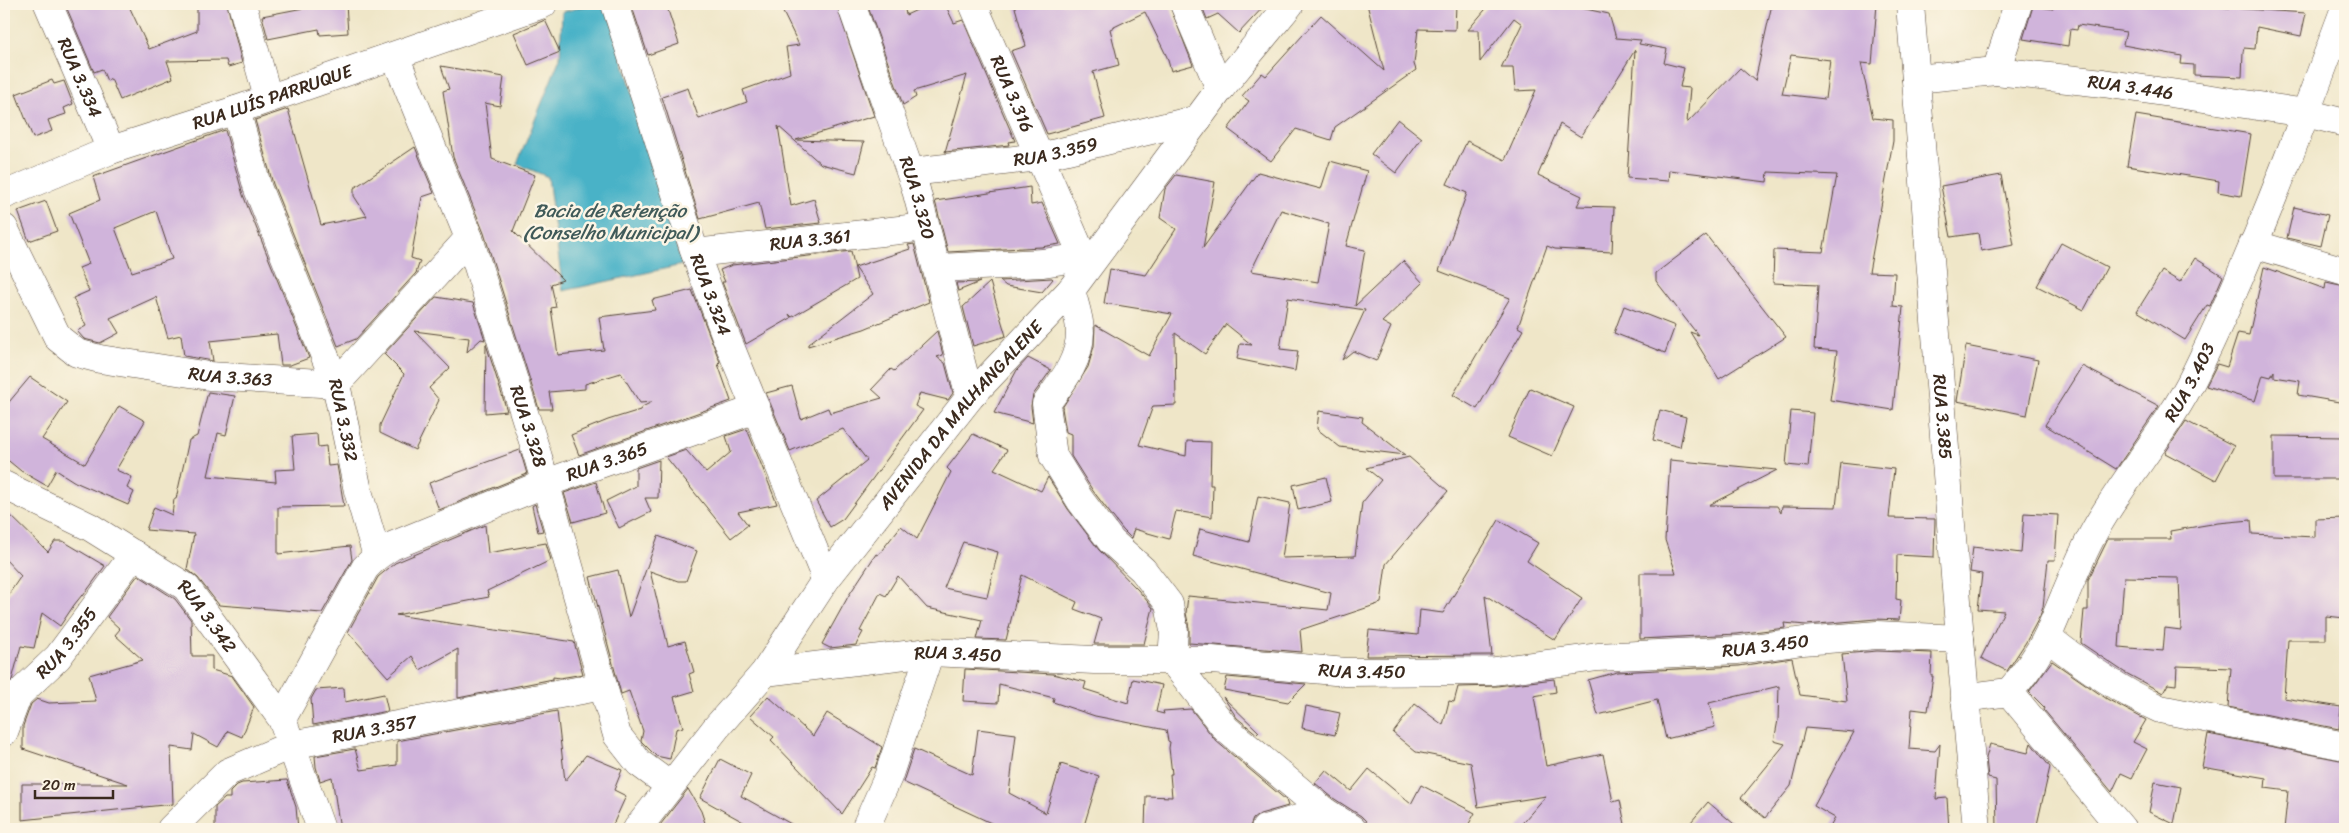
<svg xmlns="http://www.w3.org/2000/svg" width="2349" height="833" font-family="Sriracha,sans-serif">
  <rect width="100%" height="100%" fill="#fcf5e5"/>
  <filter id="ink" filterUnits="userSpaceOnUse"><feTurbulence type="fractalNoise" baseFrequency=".02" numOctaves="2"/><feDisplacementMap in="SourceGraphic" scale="10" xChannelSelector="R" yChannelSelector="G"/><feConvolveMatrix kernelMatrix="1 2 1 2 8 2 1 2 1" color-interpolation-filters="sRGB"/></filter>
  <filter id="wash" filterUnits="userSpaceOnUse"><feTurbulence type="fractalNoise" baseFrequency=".0096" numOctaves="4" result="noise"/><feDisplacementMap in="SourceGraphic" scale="20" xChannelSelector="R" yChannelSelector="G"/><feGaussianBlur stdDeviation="1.12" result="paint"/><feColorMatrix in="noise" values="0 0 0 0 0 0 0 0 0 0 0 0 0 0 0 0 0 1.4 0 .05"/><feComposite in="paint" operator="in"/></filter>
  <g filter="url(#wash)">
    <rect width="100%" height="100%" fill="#efe6c8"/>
    <path fill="#48b2c7" stroke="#426e72" d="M 594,4 L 607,4 L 682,265 L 563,291 L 548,177 L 517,164 L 560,58 L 562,12 Z"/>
    <g id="blocks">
      <g fill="#d0b4db" fill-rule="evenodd">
        <path d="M 65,4 L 128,4 L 149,49 L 197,31 L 197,4 L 227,4 L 242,63 L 228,67 L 226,60 L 167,61 L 173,78 L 120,100 L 111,79 L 107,81 L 102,69 L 94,72 Z"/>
        <path d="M 324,4 L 346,4 L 348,33 L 320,35 L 319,29 L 268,39 L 262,16 Z"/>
        <path d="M 631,4 L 666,4 L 679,44 L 648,55 Z"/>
        <path d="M 779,4 L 836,4 L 874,116 L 796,140 L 864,142 L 856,173 L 821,164 L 778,126 L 791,206 L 814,199 L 821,223 L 765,229 L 759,203 L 700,219 L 662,97 L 688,88 L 699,119 L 747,102 L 743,90 L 790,73 L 786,47 L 799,45 Z"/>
        <path d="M 867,4 L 904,4 L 906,15 L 930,4 L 945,4 L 954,23 L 963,20 L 1015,141 L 1008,142 L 1009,145 L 945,152 L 967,75 L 914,91 L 916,97 L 903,105 Z"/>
        <path d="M 1014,4 L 1169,4 L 1193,65 L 1171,71 L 1167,57 L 1145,12 L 1110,29 L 1119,65 L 1093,72 L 1105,118 L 1047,134 L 1011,51 L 1026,46 Z"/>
        <path d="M 1201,4 L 1266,4 L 1239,33 L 1218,14 L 1207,19 Z"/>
        <path d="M 1367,4 L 1456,4 L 1455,30 L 1418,29 L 1414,64 L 1416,70 L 1335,127 L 1331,140 L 1296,129 L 1271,161 L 1228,129 L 1249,101 L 1242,96 L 1262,73 L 1266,76 L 1321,15 L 1384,71 Z"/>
        <path d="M 1490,4 L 1562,4 L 1609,14 L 1616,38 L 1641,40 L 1639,44 L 1667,49 L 1664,63 L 1684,68 L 1680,87 L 1690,88 L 1687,123 L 1740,68 L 1755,81 L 1772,4 L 1877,4 L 1872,64 L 1861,63 L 1873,118 L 1893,120 L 1893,141 L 1869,272 L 1895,273 L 1893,306 L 1903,307 L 1893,410 L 1830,400 L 1837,351 L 1814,349 L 1818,285 L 1773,283 L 1774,250 L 1823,252 L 1837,175 L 1768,172 L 1767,182 L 1669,170 L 1668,181 L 1627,178 L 1635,50 L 1581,137 L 1560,124 L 1538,175 L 1582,196 L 1577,206 L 1614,207 L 1612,252 L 1555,249 L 1547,246 L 1518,327 L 1523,330 L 1477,409 L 1453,395 L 1510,298 L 1439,271 L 1467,193 L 1447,184 L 1467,141 L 1505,160 L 1536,90 L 1515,91 L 1513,68 L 1501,68 L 1522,24 L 1514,18 L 1480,62 L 1479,30 L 1468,30 ZM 1791,55 L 1830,60 L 1825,99 L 1782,94 Z"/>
        <path d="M 2054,4 L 2201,4 L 2200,6 L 2306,13 L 2301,36 L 2257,27 L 2255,49 L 2244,48 L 2243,52 L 2242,77 L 2194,75 L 2194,65 L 2181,64 L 2182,56 L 2123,45 L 2126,32 L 2078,25 L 2077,30 L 2070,29 L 2068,46 L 2023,39 L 2033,6 L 2053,9 Z"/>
        <path d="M 545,20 L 560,52 L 528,65 L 514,33 Z"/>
        <path d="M 441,66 L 504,77 L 500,106 L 485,103 L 492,159 L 535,175 L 513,231 L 563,280 L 551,284 L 556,307 L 551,308 L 558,355 L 604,350 L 599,317 L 655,310 L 652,300 L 692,290 L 720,362 L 718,364 L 731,401 L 579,455 L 571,435 L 608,420 L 640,410 L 642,407 L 652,402 L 640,403 L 621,373 L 585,384 L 585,389 L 549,392 L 552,409 L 539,409 L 484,233 L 453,157 L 443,91 L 449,89 Z"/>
        <path d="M 52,80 L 54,84 L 64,81 L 73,104 L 64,108 L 66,114 L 48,120 L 52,131 L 33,138 L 16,94 Z"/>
        <path d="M 288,109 L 321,225 L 367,216 L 354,196 L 354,188 L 415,147 L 434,193 L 422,197 L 411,258 L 420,261 L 416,273 L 356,339 L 338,346 L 273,184 L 255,120 Z"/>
        <path d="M 2136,115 L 2251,134 L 2241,196 L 2218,192 L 2219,181 L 2127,166 Z"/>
        <path d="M 1398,119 L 1422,138 L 1396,173 L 1371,154 Z"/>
        <path d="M 225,130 L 243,195 L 309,358 L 290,365 L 281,365 L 277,334 L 210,341 L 213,361 L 184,356 L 181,335 L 168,338 L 156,297 L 110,318 L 119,333 L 100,343 L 84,339 L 77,331 L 86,326 L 73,298 L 89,291 L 79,268 L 89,264 L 69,213 L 100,200 L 93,177 ZM 156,211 L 172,259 L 132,272 L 115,228 Z"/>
        <path d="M 1330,161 L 1367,171 L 1346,246 L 1365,250 L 1355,306 L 1403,261 L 1423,283 L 1382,322 L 1391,327 L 1376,361 L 1353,351 L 1342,360 L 1365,310 L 1288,298 L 1280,349 L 1298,351 L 1295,371 L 1237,359 L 1240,344 L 1252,345 L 1226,324 L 1205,354 L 1175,333 L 1176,405 L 1153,406 L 1139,445 L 1186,456 L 1187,441 L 1211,442 L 1210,485 L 1213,485 L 1212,517 L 1176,511 L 1169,539 L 1134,529 L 1131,538 L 1123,530 L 1093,491 L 1071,456 L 1071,434 L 1066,432 L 1062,408 L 1088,367 L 1094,346 L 1095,325 L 1149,356 L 1172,314 L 1104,303 L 1110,269 L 1146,275 L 1176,229 L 1160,218 L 1165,189 L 1176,175 L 1215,182 L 1203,248 L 1258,172 L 1321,189 ZM 1281,210 L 1329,224 L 1318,282 L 1251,271 Z"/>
        <path d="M 2001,175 L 2014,245 L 1981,251 L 1978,233 L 1951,237 L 1941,186 Z"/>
        <path d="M 1030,187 L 1031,205 L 1042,203 L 1060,244 L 1041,247 L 948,252 L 935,201 Z"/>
        <path d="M 46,201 L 57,231 L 29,241 L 18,211 Z"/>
        <path d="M 2294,207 L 2328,215 L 2321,246 L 2287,238 Z"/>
        <path d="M 1706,235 L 1786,337 L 1719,379 L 1690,332 L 1698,335 L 1656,281 L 1656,273 Z"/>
        <path d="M 2061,243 L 2107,267 L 2084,310 L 2037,286 Z"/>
        <path d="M 914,244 L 929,302 L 864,329 L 808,346 L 808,344 L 873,294 L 855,267 L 910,249 L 908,245 Z"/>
        <path d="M 851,251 L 857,279 L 792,317 L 789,314 L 791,318 L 746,344 L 722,282 L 725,282 L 720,270 L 732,265 Z"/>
        <path d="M 2195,258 L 2223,276 L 2210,306 L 2207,305 L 2185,340 L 2137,311 L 2162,271 L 2180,282 Z"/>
        <path d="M 2264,267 L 2325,289 L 2326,282 L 2345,286 L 2345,403 L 2298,395 L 2300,381 L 2274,377 L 2274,371 L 2271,377 L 2263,375 L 2255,401 L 2206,386 L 2217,364 L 2227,367 L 2238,333 L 2249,335 Z"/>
        <path d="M 1052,278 L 1053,279 L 1042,292 L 1006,286 L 1000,281 Z"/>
        <path d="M 980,282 L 958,291 L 956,283 Z"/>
        <path d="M 990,282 L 1006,336 L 973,346 L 963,307 Z"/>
        <path d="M 436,297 L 473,303 L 485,340 L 481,339 L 467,352 L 469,338 L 414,331 L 450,368 L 429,388 L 439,400 L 415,450 L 380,433 L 380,425 L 404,374 L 384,354 Z"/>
        <path d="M 1624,306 L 1675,326 L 1665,353 L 1614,333 Z"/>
        <path d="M 937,331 L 943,355 L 937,357 L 945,363 L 953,393 L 948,400 L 920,393 L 915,406 L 923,410 L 843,519 L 830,527 L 816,501 L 867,460 L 843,429 L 790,451 L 766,393 L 792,386 L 801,419 L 828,408 L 830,413 L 882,398 L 872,389 L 891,369 L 894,371 Z"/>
        <path d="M 486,344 L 507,411 L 485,413 Z"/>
        <path d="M 1966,346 L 2038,360 L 2027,415 L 1957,401 Z"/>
        <path d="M 1028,358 L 1051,370 L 1033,395 L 1031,406 L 1033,423 L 994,413 L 1017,370 Z"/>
        <path d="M 2082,366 L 2159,406 L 2116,469 L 2045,425 Z"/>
        <path d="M 30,377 L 67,402 L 42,439 L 85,464 L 119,406 L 145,421 L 116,470 L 132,477 L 127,488 L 134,492 L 128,505 L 75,482 L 56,470 L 47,486 L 21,471 L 4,457 L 4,408 Z"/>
        <path d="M 1530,388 L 1574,407 L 1552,456 L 1508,437 Z"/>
        <path d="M 208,392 L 235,396 L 226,435 L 218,433 L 208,476 L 276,482 L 275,470 L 295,469 L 292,436 L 317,434 L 318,447 L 326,446 L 328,466 L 337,465 L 344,506 L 278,507 L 278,554 L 350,546 L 352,560 L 322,613 L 219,605 L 198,578 L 187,569 L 194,534 L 146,530 L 154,507 L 172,515 L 174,499 L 176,499 L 189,440 L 197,436 Z"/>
        <path d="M 1660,410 L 1686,417 L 1680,447 L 1653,440 Z"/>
        <path d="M 1319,411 L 1363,417 L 1362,422 L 1405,455 L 1340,447 L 1317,429 Z"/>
        <path d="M 1791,411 L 1813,413 L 1808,467 L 1786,465 Z"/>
        <path d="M 2186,421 L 2234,446 L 2216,480 L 2165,453 Z"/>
        <path d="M 747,429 L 777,504 L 738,512 L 748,525 L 731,538 L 666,457 L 686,450 L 706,473 L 731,452 L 726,436 Z"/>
        <path d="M 973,434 L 1007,450 L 994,469 L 1041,491 L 1048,477 L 1068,509 L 1099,550 L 1138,590 L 1153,608 L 1144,644 L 1094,644 L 1101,619 L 1074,609 L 1077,602 L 1022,575 L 1006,640 L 977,639 L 982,620 L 927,608 L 898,576 L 886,596 L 880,593 L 860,631 L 863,632 L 856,645 L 830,648 L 822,644 L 849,595 L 876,554 L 878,555 L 901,526 L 917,539 L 951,472 L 947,468 ZM 963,542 L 998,552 L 987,597 L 944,588 Z"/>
        <path d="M 2274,436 L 2345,437 L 2345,479 L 2274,479 Z"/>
        <path d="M 520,450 L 527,474 L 439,510 L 429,483 Z"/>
        <path d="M 1409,457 L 1448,491 L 1386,564 L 1381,603 L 1300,630 L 1302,652 L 1189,643 L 1189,628 L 1186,613 L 1188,596 L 1328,610 L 1331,593 L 1193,556 L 1200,529 L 1249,542 L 1258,496 L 1290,503 L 1282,558 L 1355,556 L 1362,503 L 1381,480 L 1366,468 Z"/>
        <path d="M 659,460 L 658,498 L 645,498 L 651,512 L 619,528 L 606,501 L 636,486 L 636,468 Z"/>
        <path d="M 1670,460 L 1777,470 L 1709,505 L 1777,506 L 1781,513 L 1782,506 L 1836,507 L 1841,463 L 1894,469 L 1889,518 L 1935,519 L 1934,557 L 1897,555 L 1896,599 L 1901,600 L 1899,620 L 1876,619 L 1806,625 L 1784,623 L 1785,628 L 1737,634 L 1640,639 L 1640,573 L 1676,573 L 1665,540 Z"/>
        <path d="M 1326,477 L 1332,502 L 1298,510 L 1293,485 Z"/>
        <path d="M 596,482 L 605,513 L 573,522 L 564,493 Z"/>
        <path d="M 535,504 L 543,531 L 538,532 L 532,506 Z"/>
        <path d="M 4,509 L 48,552 L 55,541 L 63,541 L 105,566 L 83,596 L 82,595 L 74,605 L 60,626 L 42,613 L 34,648 L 21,646 L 12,680 L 6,685 L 4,685 L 4,601 L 21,576 L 4,558 Z"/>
        <path d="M 2024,513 L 2058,515 L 2055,560 L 2048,560 L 2043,607 L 2040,616 L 2026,642 L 2007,671 L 1981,658 L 2004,611 L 1978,609 L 1982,574 L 1970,572 L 1973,547 L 2021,553 Z"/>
        <path d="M 2345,518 L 2345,618 L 2326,616 L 2326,640 L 2288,640 L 2284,698 L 2341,707 L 2339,729 L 2228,707 L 2231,668 L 2177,666 L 2176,685 L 2168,684 L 2163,693 L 2124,672 L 2081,643 L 2084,610 L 2088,610 L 2088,580 L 2108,539 L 2171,539 L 2170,531 L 2218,523 L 2251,520 L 2252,534 L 2315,537 L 2315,519 ZM 2124,577 L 2179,578 L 2181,630 L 2165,628 L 2163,651 L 2119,647 Z"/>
        <path d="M 1499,520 L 1538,543 L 1527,561 L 1582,598 L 1555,640 L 1485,595 L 1492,655 L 1366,656 L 1369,630 L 1418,635 L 1420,610 L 1443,613 Z"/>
        <path d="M 485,525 L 488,553 L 546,543 L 551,560 L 487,591 L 489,597 L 396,615 L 574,642 L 583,674 L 560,678 L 553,677 L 553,679 L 458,698 L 458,649 L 420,670 L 412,656 L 388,677 L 348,632 L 378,577 L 395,563 Z"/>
        <path d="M 658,536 L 697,551 L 686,581 L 678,581 L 650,571 L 668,646 L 685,641 L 694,672 L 689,674 L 694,691 L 674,697 L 683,727 L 676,729 L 670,759 L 656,756 L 641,741 L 643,731 L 629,691 L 621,694 L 590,577 L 618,570 L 629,617 Z"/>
        <path d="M 138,575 L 175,599 L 191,620 L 192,656 L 212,656 L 212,670 L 232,676 L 254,707 L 242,737 L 228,731 L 218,747 L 194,734 L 192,750 L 171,747 L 173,804 L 22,820 L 22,784 L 128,784 L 23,749 L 23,726 L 31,704 L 37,699 L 49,703 L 96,701 L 89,675 L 143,660 L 115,635 L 120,629 L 107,617 Z"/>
        <path d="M 1877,651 L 1932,653 L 1931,676 L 1933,676 L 1928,711 L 1912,709 L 1909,749 L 1935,751 L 1940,744 L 1936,799 L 1947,798 L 1949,829 L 1829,829 L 1835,818 L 1814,806 L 1854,732 L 1805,728 L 1791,786 L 1765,818 L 1741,798 L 1785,744 L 1774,741 L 1778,720 L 1779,686 L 1709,703 L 1715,727 L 1666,739 L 1657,700 L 1598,715 L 1588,680 L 1617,672 L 1739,666 L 1792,658 L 1800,695 L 1847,701 L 1842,654 Z"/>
        <path d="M 2052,661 L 2107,699 L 2146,720 L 2133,742 L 2147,749 L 2132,778 L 2121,773 L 2112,792 L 2044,710 L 2045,708 L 2029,692 Z"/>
        <path d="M 965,669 L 1053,674 L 1086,682 L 1084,689 L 1128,703 L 1133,679 L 1162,685 L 1156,712 L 1164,714 L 1163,711 L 1191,709 L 1216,741 L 1286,800 L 1288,806 L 1260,814 L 1253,819 L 1249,829 L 1145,829 L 1146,796 L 1172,797 L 1170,774 L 1172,774 L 1169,748 L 1170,742 L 1168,741 L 1166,730 L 1095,716 L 1053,702 L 1054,698 L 999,684 L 998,703 L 963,701 Z"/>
        <path d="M 1227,677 L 1306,684 L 1288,702 L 1224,690 Z"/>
        <path d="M 1554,679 L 1556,692 L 1534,696 L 1546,766 L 1603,754 L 1613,802 L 1620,800 L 1626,829 L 1517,829 L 1546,796 L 1478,807 L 1471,763 L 1416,752 L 1393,733 L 1415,704 L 1443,725 L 1449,701 L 1454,702 L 1458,687 L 1497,686 Z"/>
        <path d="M 344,688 L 345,702 L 384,694 L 388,711 L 313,725 L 311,699 L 316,690 Z"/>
        <path d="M 768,696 L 813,736 L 827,713 L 882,747 L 875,768 L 872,767 L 842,814 L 771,740 L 774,737 L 750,716 Z"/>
        <path d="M 1223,697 L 1259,732 L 1257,734 L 1237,718 Z"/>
        <path d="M 1306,706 L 1340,713 L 1335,735 L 1302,728 Z"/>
        <path d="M 557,711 L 565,781 L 586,755 L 622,770 L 614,790 L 626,796 L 611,829 L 340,829 L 332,777 L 320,781 L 316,767 L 315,756 L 355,749 L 361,770 L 397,765 L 397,741 Z"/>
        <path d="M 978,729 L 1016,734 L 1009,793 L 1046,813 L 1061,764 L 1099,776 L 1083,829 L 1004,829 L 903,782 L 914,749 L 972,775 Z"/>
        <path d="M 2208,734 L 2345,761 L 2345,829 L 2284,829 L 2288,791 L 2265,788 L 2266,778 L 2202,767 Z"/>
        <path d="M 2031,743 L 2050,767 L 2036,829 L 1997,829 L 1996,780 L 1988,778 L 1986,758 L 1990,744 L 2028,753 Z"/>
        <path d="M 720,759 L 751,775 L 741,796 L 800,829 L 756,829 L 700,798 Z"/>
        <path d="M 1369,769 L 1411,804 L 1421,785 L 1475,813 L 1466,829 L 1368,829 L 1366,821 L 1361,816 L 1333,798 L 1315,783 L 1326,770 L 1351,791 Z"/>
        <path d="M 287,780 L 296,807 L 298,829 L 215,829 L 215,807 L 225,798 L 230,798 L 230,792 L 237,785 L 242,783 Z"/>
        <path d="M 2155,782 L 2181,787 L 2174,824 L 2149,812 Z"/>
        <path d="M 688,789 L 701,811 L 707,829 L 657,829 Z"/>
        <path d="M 1708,802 L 1740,829 L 1685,829 Z"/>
      </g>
    </g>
  </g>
  <g filter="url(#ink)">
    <use href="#blocks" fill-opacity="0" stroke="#564638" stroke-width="1"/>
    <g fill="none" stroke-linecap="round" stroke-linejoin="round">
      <defs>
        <g id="minor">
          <path id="s1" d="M 48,4 L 111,150"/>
          <path d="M 242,4 L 268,98"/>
          <path id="s2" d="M 615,4 L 695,253 L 725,334 L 826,579"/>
          <path id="s3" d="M 851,4 L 915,186 L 970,397"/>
          <path id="s4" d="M 973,4 L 1083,257 L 1089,263"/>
          <path d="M 1184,4 L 1220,89"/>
          <path id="s5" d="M 1910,4 L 1960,639 L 1977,829"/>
          <path id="s6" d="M 395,56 L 469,238 L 538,457 L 617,735 L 639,763 L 669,785"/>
          <path d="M 1996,71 L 2018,4"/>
          <path id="s7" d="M 1916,79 L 1996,71 L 2103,83 L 2306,113 L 2345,123"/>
          <path id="s8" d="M 236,110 L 258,189 L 336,384 L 358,491 L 377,556 L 365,568 L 282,719"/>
          <path id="s9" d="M 911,172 L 1039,157 L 1198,119"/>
          <path id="s10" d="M 4,195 L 111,150 L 236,110 L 543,4"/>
          <path id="s11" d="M 4,228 L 58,338 L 77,353 L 100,359 L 209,376 L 336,384 L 469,238"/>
          <path d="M 2253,244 L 2345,271"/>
          <path id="s12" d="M 695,253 L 926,227"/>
          <path d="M 937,268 L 1043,263 L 1083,257"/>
          <path d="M 1071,290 C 1074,303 1080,318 1080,332 C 1080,361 1062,382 1046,404 L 1053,456 L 1080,500 L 1111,541 L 1143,570 L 1169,604 L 1174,631 L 1172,660 L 1226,729 L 1324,811 L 1352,829"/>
          <path id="s13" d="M 4,485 L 90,527 L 186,587 L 282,719 L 321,829"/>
          <path id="s14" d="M 377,556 L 392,546 L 546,483 L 756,409"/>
          <path d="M 2047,637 C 2081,664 2120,691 2160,709 L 2345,746"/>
          <path id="s15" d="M 765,672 L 930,652 L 1094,660 L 1212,660 L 1346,672 L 1495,671 L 1598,657 L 1738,650 L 1803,641 L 1877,635 L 1960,639"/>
          <path d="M 2009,692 L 2122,829"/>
          <path id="s16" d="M 1965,700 L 1978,696 L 2009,692 C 2024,675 2038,656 2048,635 C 2064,600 2076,564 2095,530 C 2126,475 2169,428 2196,372 C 2254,254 2299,131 2345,8"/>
          <path id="s17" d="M 4,732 L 18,695 L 58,657 L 134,554"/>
          <path id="s18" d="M 171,829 L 228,772 L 291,745 L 603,686"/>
          <path id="s19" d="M 637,829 L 716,728 L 765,672 L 826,579 L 970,397 L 1071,290 L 1220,89 L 1290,4"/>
          <path d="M 865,829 L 888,777 L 930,652"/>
          <path d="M 1265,829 L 1324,811"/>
        </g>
      </defs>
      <use href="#minor" stroke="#564638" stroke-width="29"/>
      <use href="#minor" stroke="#fff" stroke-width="28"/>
    </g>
  </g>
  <g text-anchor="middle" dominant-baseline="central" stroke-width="5" stroke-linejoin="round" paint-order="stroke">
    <g font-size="18" fill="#3b2a1e" stroke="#fcf5e5">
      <text stroke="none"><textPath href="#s1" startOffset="80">RUA 3.334</textPath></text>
      <text stroke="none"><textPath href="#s7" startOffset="216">RUA 3.446</textPath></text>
      <text stroke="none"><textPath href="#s4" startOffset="98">RUA 3.316</textPath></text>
      <text stroke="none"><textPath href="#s10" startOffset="286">RUA LUÍS PARRUQUE</textPath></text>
      <text stroke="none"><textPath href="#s9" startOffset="146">RUA 3.359</textPath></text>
      <text stroke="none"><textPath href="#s3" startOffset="205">RUA 3.320</textPath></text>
      <text stroke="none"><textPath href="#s12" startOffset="116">RUA 3.361</textPath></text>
      <text stroke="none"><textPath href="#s2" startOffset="306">RUA 3.324</textPath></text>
      <text stroke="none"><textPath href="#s11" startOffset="302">RUA 3.363</textPath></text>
      <text stroke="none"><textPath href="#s16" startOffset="405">RUA 3.403</textPath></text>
      <text stroke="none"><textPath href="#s19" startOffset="526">AVENIDA DA MALHANGALENE</textPath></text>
      <text stroke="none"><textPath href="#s5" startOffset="414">RUA 3.385</textPath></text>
      <text stroke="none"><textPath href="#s8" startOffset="329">RUA 3.332</textPath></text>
      <text stroke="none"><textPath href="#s6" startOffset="394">RUA 3.328</textPath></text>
      <text stroke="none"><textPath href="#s14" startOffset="249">RUA 3.365</textPath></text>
      <text stroke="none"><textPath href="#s13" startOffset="245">RUA 3.342</textPath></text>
      <text stroke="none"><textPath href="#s17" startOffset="111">RUA 3.355</textPath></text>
      <text stroke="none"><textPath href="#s15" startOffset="1004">RUA 3.450</textPath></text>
      <text stroke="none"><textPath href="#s15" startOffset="194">RUA 3.450</textPath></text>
      <text stroke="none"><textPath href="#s15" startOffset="599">RUA 3.450</textPath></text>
      <text stroke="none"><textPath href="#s18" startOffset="234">RUA 3.357</textPath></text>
    </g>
    <g font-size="19" font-style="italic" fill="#405a59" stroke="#fcf5e5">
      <text x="610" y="210">Bacia de Retenção<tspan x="610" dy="22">(Conselho Municipal)</tspan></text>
    </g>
  </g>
  <rect width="2349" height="833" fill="none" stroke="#fcf5e5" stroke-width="20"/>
  <path d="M35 790v8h78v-8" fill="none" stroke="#3b2a1e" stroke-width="2.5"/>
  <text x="42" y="790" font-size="15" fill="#3b2a1e" stroke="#fcf5e5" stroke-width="4" paint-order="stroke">20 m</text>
</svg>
